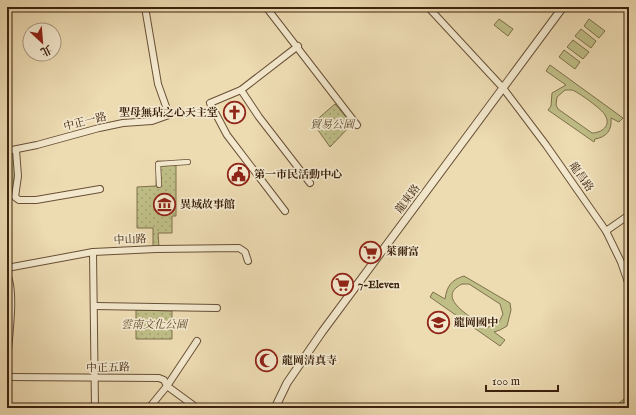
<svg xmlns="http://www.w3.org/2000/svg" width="636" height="415" font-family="'IM FELL English','Noto Serif TC',serif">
  <defs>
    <pattern id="park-dots" width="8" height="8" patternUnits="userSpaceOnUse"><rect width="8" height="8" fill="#bfbe87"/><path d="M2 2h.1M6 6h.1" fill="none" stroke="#a5a373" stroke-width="1.8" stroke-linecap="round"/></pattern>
  </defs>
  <rect width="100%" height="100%" fill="#eddbb2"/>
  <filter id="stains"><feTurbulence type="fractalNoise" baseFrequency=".005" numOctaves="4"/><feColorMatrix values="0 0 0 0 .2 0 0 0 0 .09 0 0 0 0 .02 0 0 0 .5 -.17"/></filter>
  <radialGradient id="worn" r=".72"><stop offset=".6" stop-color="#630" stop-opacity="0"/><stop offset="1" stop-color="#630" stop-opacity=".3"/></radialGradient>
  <g fill="url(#park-dots)" stroke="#7e704a">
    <path d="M 335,104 L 352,124 L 330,147 L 313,123 Z"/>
    <path d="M 14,154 L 17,158 L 7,226 L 7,155 Z"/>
    <path d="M 157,161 L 176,162 L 176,216 L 172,216 L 172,233 L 158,233 L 159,247 L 153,247 L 153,228 L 137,228 L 137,187 L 156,186 Z"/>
    <path d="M 136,310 L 172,311 L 172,339 L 136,339 Z"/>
    <path d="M 629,395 L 629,408 L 613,408 Z"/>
  </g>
  <g fill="#bfbe87" stroke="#7e704a" fill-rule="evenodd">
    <path d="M 499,19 L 513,29 L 508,36 L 494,25 Z"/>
    <path d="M 589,19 L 605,31 L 599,38 L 584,26 Z"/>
    <path d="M 581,29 L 596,41 L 591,48 L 575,36 Z"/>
    <path d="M 573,40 L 589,52 L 583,59 L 567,47 Z"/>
    <path d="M 564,50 L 580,62 L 575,69 L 559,57 Z"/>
    <path d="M 550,65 L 623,118 L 619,122 L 611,118 C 612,130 607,137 595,139 L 594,142 L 548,110 L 551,106 L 552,93 L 566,85 L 546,71 ZM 565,90 C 567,90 570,90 572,90 C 577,91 603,110 605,115 C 612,126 601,133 592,133 L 558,109 L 556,105 L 557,97 Z"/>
    <path d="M 464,276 L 510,303 L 511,310 L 507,326 L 500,330 L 494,332 L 505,340 L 500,346 L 430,297 L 433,292 L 445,299 C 447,286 451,280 464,276 ZM 462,284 L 469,284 L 500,304 L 503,314 L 498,324 L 489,327 L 484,326 C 473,318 434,298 462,284 Z"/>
  </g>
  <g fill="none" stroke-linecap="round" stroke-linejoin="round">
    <defs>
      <path id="pedestrian" d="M 159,185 L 158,164 L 188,162"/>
      <g id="minor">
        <path d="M 266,7 L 357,125"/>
        <path d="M 428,7 L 503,88 L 546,145 L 606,231 L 621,262 L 629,285"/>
        <path d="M 241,90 L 259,117 L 310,183"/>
        <path d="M 16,150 L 18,176 L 15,197 L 19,200 L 36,200 L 100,189"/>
        <path d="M 7,151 L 37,145 L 99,128 L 123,123 L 152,121 L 169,115 L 158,84 L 145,7"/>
        <path d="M 285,211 L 227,135 L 210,103 L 241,90 L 298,46"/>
        <path d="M 606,231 L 629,215"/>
        <path d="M 93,252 L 95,408"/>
        <path d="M 7,268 L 93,252 L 156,249 L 239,248 L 245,252 L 248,261"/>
        <path d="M 7,275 C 16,291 8,343 7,363"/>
        <path d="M 95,306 L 217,308"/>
        <path d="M 7,377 L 159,378 L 164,380 L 167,386 L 197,408"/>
        <path d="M 149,408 L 167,386 L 197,341"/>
      </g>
      <path id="tertiary" d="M 275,408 L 287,383 L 322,332 L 563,7"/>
    </defs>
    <use href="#pedestrian" stroke="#685037" stroke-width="6"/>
    <use href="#minor" stroke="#685037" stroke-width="8"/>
    <use href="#tertiary" stroke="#685037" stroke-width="9"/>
    <use href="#pedestrian" stroke="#f3e8cd" stroke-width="4.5"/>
    <use href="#minor" stroke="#f3e8cd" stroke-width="6"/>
    <use href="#tertiary" stroke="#f3e8cd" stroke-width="7"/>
  </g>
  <defs>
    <symbol id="church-ring" viewBox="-11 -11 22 22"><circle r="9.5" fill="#f3e8cd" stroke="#8f2418" stroke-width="1.5"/><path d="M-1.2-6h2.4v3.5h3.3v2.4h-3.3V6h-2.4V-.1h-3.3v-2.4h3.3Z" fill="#8f2418"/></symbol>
    <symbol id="civic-ring" viewBox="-11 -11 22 22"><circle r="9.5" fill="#f3e8cd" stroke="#8f2418" stroke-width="1.5"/><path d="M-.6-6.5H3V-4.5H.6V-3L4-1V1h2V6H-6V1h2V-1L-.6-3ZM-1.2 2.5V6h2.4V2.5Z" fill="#8f2418"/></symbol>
    <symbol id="museum-ring" viewBox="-11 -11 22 22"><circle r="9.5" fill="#f3e8cd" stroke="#8f2418" stroke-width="1.5"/><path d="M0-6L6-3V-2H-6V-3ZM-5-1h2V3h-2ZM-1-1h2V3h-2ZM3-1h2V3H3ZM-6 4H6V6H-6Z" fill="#8f2418"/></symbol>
    <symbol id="supermarket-ring" viewBox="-11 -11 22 22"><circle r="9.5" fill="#f3e8cd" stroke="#8f2418" stroke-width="1.5"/><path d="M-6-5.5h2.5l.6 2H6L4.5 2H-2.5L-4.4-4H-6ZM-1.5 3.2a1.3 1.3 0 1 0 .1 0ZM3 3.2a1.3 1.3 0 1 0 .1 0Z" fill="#8f2418"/></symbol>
    <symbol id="school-ring" viewBox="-11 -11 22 22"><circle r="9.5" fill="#f3e8cd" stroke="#8f2418" stroke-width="1.5"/><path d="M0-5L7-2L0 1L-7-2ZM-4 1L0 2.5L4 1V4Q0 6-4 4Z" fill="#8f2418"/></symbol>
    <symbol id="mosque-ring" viewBox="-11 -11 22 22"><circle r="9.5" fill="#f3e8cd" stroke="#8f2418" stroke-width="1.5"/><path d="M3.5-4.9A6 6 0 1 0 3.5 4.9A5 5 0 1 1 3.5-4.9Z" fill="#8f2418"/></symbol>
  </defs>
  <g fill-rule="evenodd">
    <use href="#church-ring" x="222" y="100" width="25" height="25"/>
    <use href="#civic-ring" x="226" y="162" width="25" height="25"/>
    <use href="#museum-ring" x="152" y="192" width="25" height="25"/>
    <use href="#supermarket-ring" x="358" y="240" width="25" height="25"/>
    <use href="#supermarket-ring" x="330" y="272" width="25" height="25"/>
    <use href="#school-ring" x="426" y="310" width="25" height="25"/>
    <use href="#mosque-ring" x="254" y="348" width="25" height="25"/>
  </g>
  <g text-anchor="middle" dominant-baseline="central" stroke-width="3.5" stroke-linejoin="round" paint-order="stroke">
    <g font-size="11" font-weight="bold" fill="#3c220e" stroke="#f3e8cd" text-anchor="start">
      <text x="218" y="113" text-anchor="end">聖母無玷之心天主堂</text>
      <text x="254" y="175">第一市民活動中心</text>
      <text x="180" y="205">異域故事館</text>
      <text x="386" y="252">萊爾富</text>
      <text x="358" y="285">7-Eleven</text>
      <text x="454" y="323">龍岡國中</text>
      <text x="282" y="361">龍岡清真寺</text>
    </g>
    <g font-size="11" fill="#3c220e" stroke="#f3e8cd">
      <text transform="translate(85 122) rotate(-14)">中正一路</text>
      <text transform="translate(581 177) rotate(55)">龍昌路</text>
      <text transform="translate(408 199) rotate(-53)">龍東路</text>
      <text transform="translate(130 240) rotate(-3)">中山路</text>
      <text transform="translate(108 368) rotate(-1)">中正五路</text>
    </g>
    <g font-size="11" font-style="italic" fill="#5d492c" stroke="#f3e8cd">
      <text x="332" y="125">貿易公園</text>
      <text x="154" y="325">雲南文化公園</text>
    </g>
  </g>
  <rect width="636" height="415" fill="none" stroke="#eddbb2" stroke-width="24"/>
  <rect x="8" y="8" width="620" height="399" fill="none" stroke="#3c220e" stroke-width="2"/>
  <rect x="12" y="12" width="612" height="391" fill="none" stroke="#3c220e"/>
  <g transform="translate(42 42) rotate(154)"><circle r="19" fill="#f3e8cd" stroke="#aa9981"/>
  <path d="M0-3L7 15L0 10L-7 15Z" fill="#8f2418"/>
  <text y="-6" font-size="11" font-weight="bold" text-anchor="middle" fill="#3c220e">北</text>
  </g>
  <path d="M486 385v6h72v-6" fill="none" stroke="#3c220e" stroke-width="2"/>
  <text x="492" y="385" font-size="12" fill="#3c220e" stroke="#f3e8cd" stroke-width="3" paint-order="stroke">100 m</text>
  <rect width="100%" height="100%" filter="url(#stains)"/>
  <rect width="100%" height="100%" fill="url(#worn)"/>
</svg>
